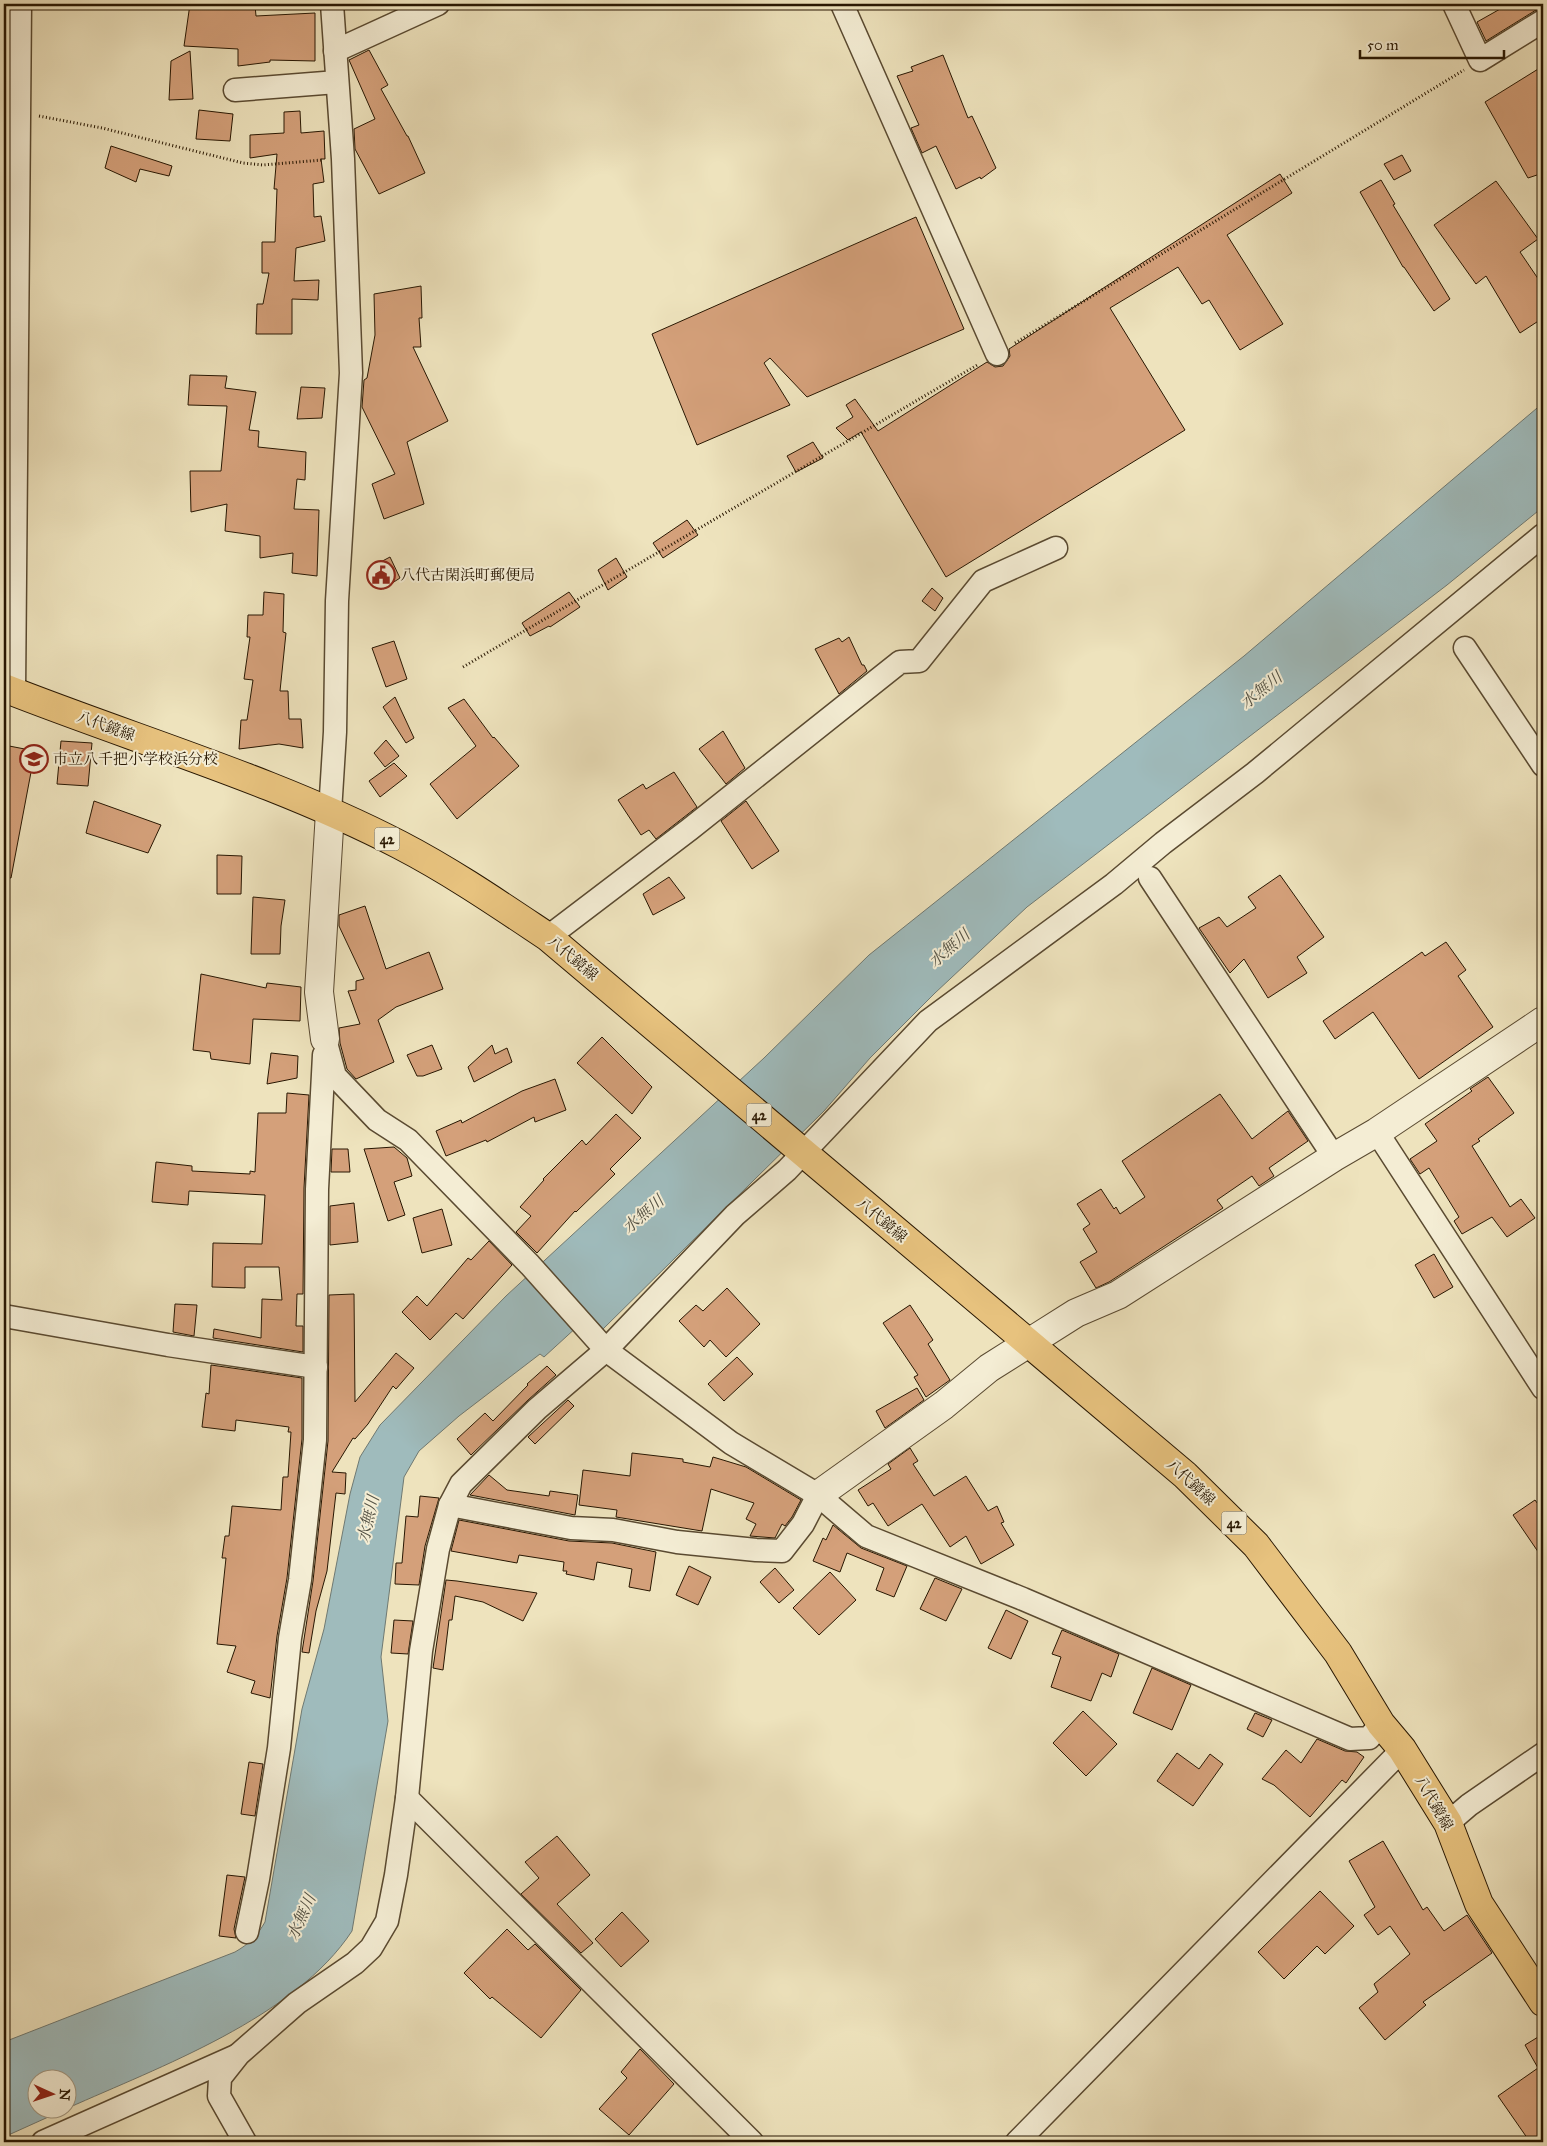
<svg xmlns="http://www.w3.org/2000/svg" width="1547" height="2146" font-family="'IM FELL Great Primer','Noto Serif JP',serif">
  <rect width="100%" height="100%" fill="#eee3bd"/>
  <filter id="stains"><feTurbulence type="fractalNoise" baseFrequency=".004" numOctaves="4"/><feColorMatrix values="0 0 0 0 .2 0 0 0 0 .09 0 0 0 0 .02 0 0 0 .5 -.17"/></filter>
  <radialGradient id="worn" r=".72"><stop offset=".6" stop-color="#630" stop-opacity="0"/><stop offset="1" stop-color="#630" stop-opacity=".3"/></radialGradient>
  <path fill="#9fbbbc" stroke="#6f7972" d="M 1543,403 L 1543,507 L 1447,585 L 1027,907 L 935,993 L 870,1058 L 824,1111 L 603,1329 L 590,1315 L 544,1357 L 540,1354 L 459,1416 L 419,1451 L 404,1477 L 381,1657 L 388,1721 L 352,1931 C 295,2018 159,2067 68,2108 L 68,2078 L 38,2078 L 38,2108 L 66,2109 L 4,2137 L 4,2042 L 235,1952 C 249,1944 257,1936 265,1922 L 302,1709 L 324,1629 L 350,1494 L 360,1457 L 380,1425 L 506,1296 L 764,1058 L 869,955 L 1244,656 Z"/>
  <g fill="#d4a07a" stroke="#281702">
    <path d="M 190,4 L 255,5 L 256,16 L 315,13 L 315,61 L 270,60 L 270,62 L 238,66 L 238,49 L 184,46 Z"/>
    <path d="M 1509,4 L 1543,4 L 1543,8 L 1536,10 L 1486,41 L 1477,22 Z"/>
    <path d="M 369,50 L 388,85 L 381,89 L 407,136 L 408,136 L 425,173 L 379,194 L 355,149 L 354,129 L 375,119 L 349,60 Z"/>
    <path d="M 190,51 L 193,99 L 169,100 L 171,61 Z"/>
    <path d="M 943,55 L 968,118 L 972,116 L 996,168 L 981,179 L 980,177 L 956,189 L 936,146 L 922,153 L 911,128 L 919,125 L 897,76 L 913,71 L 911,67 Z"/>
    <path d="M 1543,66 L 1543,173 L 1528,178 L 1485,102 Z"/>
    <path d="M 199,110 L 233,114 L 230,141 L 196,139 Z"/>
    <path d="M 300,111 L 301,133 L 324,131 L 325,159 L 321,159 L 324,182 L 313,184 L 314,217 L 321,216 L 325,241 L 296,248 L 294,281 L 319,280 L 318,300 L 292,299 L 292,334 L 256,334 L 257,304 L 263,304 L 269,273 L 262,273 L 262,242 L 275,242 L 277,189 L 274,189 L 277,154 L 250,158 L 250,135 L 284,133 L 284,112 Z"/>
    <path d="M 111,146 L 172,166 L 169,176 L 140,169 L 136,182 L 105,168 Z"/>
    <path d="M 1402,155 L 1411,171 L 1394,180 L 1384,164 Z"/>
    <path d="M 1280,174 L 1292,193 L 1227,235 L 1283,324 L 1240,350 L 1209,300 L 1202,304 L 1178,267 L 1110,308 L 1185,430 L 946,577 L 861,432 L 848,440 L 836,428 L 853,417 L 846,405 L 855,399 L 878,431 L 987,362 L 995,367 L 1003,366 L 1010,356 L 1009,349 Z"/>
    <path d="M 1381,180 L 1395,204 L 1393,205 L 1450,299 L 1434,311 L 1404,267 L 1403,267 L 1360,192 Z"/>
    <path d="M 1496,181 L 1538,239 L 1520,252 L 1543,286 L 1543,318 L 1520,333 L 1486,276 L 1476,284 L 1434,225 Z"/>
    <path d="M 916,217 L 964,329 L 807,397 L 770,358 L 764,363 L 790,405 L 697,445 L 652,334 Z"/>
    <path d="M 421,286 L 422,318 L 419,318 L 421,347 L 413,347 L 448,421 L 407,442 L 424,504 L 384,519 L 372,484 L 395,474 L 362,407 L 364,380 L 367,378 L 375,335 L 374,294 Z"/>
    <path d="M 190,375 L 227,376 L 225,388 L 256,392 L 249,430 L 259,431 L 258,447 L 306,452 L 305,480 L 297,479 L 294,509 L 319,510 L 317,576 L 292,573 L 293,553 L 260,558 L 260,536 L 225,531 L 227,504 L 191,512 L 190,471 L 221,471 L 227,406 L 188,405 Z"/>
    <path d="M 301,387 L 325,388 L 322,418 L 297,419 Z"/>
    <path d="M 813,442 L 823,458 L 796,472 L 787,456 Z"/>
    <path d="M 687,520 L 698,535 L 663,558 L 653,543 Z"/>
    <path d="M 390,557 L 400,578 L 383,589 L 373,566 Z"/>
    <path d="M 616,558 L 627,577 L 608,590 L 598,570 Z"/>
    <path d="M 932,588 L 943,598 L 935,611 L 922,601 Z"/>
    <path d="M 264,592 L 284,594 L 283,632 L 286,633 L 280,691 L 288,691 L 289,719 L 301,719 L 303,748 L 279,744 L 239,749 L 241,720 L 247,720 L 253,680 L 244,679 L 250,637 L 247,637 L 248,615 L 263,615 Z"/>
    <path d="M 569,592 L 580,607 L 550,627 L 549,626 L 530,636 L 522,623 Z"/>
    <path d="M 849,637 L 862,665 L 864,665 L 867,671 L 839,694 L 815,649 L 839,638 L 842,642 Z"/>
    <path d="M 394,641 L 407,679 L 386,687 L 372,648 Z"/>
    <path d="M 395,697 L 414,738 L 406,743 L 383,707 Z"/>
    <path d="M 464,699 L 493,738 L 494,737 L 519,766 L 457,819 L 430,784 L 476,746 L 448,708 Z"/>
    <path d="M 723,731 L 745,768 L 726,784 L 699,749 Z"/>
    <path d="M 386,740 L 399,756 L 385,767 L 374,753 Z"/>
    <path d="M 61,741 L 92,743 L 88,786 L 57,784 Z"/>
    <path d="M 4,745 L 35,751 L 11,878 L 4,877 Z"/>
    <path d="M 394,763 L 407,776 L 380,797 L 369,781 Z"/>
    <path d="M 674,772 L 697,807 L 656,839 L 649,830 L 641,835 L 618,800 L 643,784 L 646,789 Z"/>
    <path d="M 94,801 L 161,825 L 148,853 L 86,833 Z"/>
    <path d="M 746,801 L 779,851 L 752,869 L 721,821 Z"/>
    <path d="M 217,855 L 242,856 L 241,894 L 217,894 Z"/>
    <path d="M 1280,875 L 1324,937 L 1297,957 L 1307,973 L 1268,998 L 1244,959 L 1230,973 L 1199,928 L 1219,917 L 1227,927 L 1256,908 L 1248,897 Z"/>
    <path d="M 669,877 L 685,898 L 653,915 L 643,894 Z"/>
    <path d="M 253,897 L 285,900 L 281,926 L 280,954 L 251,954 Z"/>
    <path d="M 365,906 L 386,969 L 429,952 L 443,989 L 396,1007 L 378,1020 L 394,1062 L 356,1079 L 347,1069 L 340,1043 L 339,1028 L 360,1024 L 348,991 L 356,990 L 356,981 L 364,979 L 339,926 L 339,915 Z"/>
    <path d="M 1446,942 L 1466,970 L 1458,976 L 1493,1027 L 1419,1079 L 1373,1012 L 1335,1039 L 1323,1021 L 1422,952 L 1425,956 Z"/>
    <path d="M 201,974 L 266,988 L 267,983 L 301,987 L 300,1021 L 253,1019 L 250,1064 L 211,1059 L 210,1052 L 193,1050 Z"/>
    <path d="M 602,1037 L 652,1087 L 632,1114 L 577,1063 Z"/>
    <path d="M 432,1045 L 442,1069 L 423,1076 L 417,1076 L 407,1055 Z"/>
    <path d="M 492,1045 L 495,1054 L 507,1048 L 512,1062 L 474,1082 L 468,1067 Z"/>
    <path d="M 271,1053 L 298,1056 L 297,1078 L 267,1084 Z"/>
    <path d="M 1488,1077 L 1514,1113 L 1478,1139 L 1480,1141 L 1472,1146 L 1510,1207 L 1521,1199 L 1535,1218 L 1507,1237 L 1492,1217 L 1462,1234 L 1454,1221 L 1459,1217 L 1429,1168 L 1420,1174 L 1410,1159 L 1437,1141 L 1425,1124 L 1472,1091 L 1470,1089 Z"/>
    <path d="M 555,1079 L 566,1110 L 535,1122 L 534,1117 L 487,1142 L 486,1140 L 446,1156 L 436,1131 L 461,1120 L 462,1123 L 522,1091 Z"/>
    <path d="M 287,1093 L 309,1095 L 304,1188 L 303,1294 L 297,1294 L 296,1326 L 303,1326 L 303,1352 L 213,1338 L 214,1329 L 261,1338 L 262,1299 L 282,1300 L 279,1267 L 245,1267 L 245,1288 L 212,1287 L 213,1243 L 262,1244 L 265,1195 L 189,1191 L 188,1205 L 152,1202 L 156,1162 L 192,1166 L 192,1171 L 250,1174 L 250,1171 L 255,1172 L 258,1113 L 286,1113 Z"/>
    <path d="M 1220,1094 L 1252,1139 L 1288,1111 L 1308,1141 L 1269,1168 L 1274,1176 L 1259,1186 L 1252,1176 L 1217,1200 L 1223,1208 L 1109,1282 L 1096,1288 L 1080,1262 L 1097,1252 L 1083,1229 L 1090,1224 L 1077,1204 L 1101,1189 L 1114,1209 L 1116,1207 L 1120,1214 L 1145,1197 L 1122,1161 Z"/>
    <path d="M 616,1114 L 641,1138 L 610,1169 L 615,1174 L 576,1212 L 575,1211 L 537,1253 L 516,1232 L 531,1216 L 520,1207 L 544,1180 L 543,1179 L 582,1140 L 586,1145 Z"/>
    <path d="M 394,1147 L 407,1158 L 412,1176 L 394,1182 L 405,1215 L 388,1221 L 364,1149 Z"/>
    <path d="M 332,1149 L 348,1149 L 350,1172 L 331,1172 Z"/>
    <path d="M 354,1203 L 358,1242 L 330,1245 L 330,1206 Z"/>
    <path d="M 442,1209 L 452,1245 L 422,1253 L 413,1218 Z"/>
    <path d="M 489,1241 L 512,1265 L 463,1319 L 456,1313 L 430,1340 L 402,1312 L 417,1296 L 427,1306 L 468,1258 L 471,1260 Z"/>
    <path d="M 1434,1254 L 1453,1287 L 1434,1298 L 1415,1265 Z"/>
    <path d="M 727,1288 L 760,1324 L 726,1357 L 710,1340 L 704,1347 L 679,1321 L 696,1305 L 703,1311 Z"/>
    <path d="M 354,1294 L 355,1402 L 396,1353 L 414,1368 L 396,1389 L 393,1386 L 368,1424 L 355,1439 L 353,1438 L 332,1472 L 346,1473 L 345,1494 L 336,1493 L 327,1571 L 316,1611 L 309,1653 L 302,1652 L 313,1581 L 328,1441 L 329,1295 Z"/>
    <path d="M 175,1304 L 197,1305 L 194,1336 L 173,1332 Z"/>
    <path d="M 910,1305 L 933,1340 L 928,1344 L 950,1380 L 926,1397 L 914,1377 L 918,1375 L 883,1323 Z"/>
    <path d="M 737,1357 L 753,1374 L 724,1401 L 708,1384 Z"/>
    <path d="M 211,1365 L 302,1378 L 302,1439 L 287,1578 L 277,1636 L 270,1698 L 251,1693 L 255,1681 L 227,1672 L 236,1646 L 217,1644 L 226,1558 L 222,1558 L 225,1536 L 229,1536 L 232,1506 L 281,1510 L 283,1477 L 288,1477 L 291,1432 L 288,1432 L 289,1427 L 236,1420 L 235,1431 L 202,1427 L 206,1393 L 209,1394 Z"/>
    <path d="M 547,1366 L 556,1375 L 528,1400 L 471,1455 L 457,1439 L 485,1413 L 493,1421 L 528,1385 L 527,1384 Z"/>
    <path d="M 917,1388 L 924,1400 L 885,1428 L 876,1411 Z"/>
    <path d="M 568,1400 L 574,1406 L 535,1444 L 528,1437 Z"/>
    <path d="M 910,1448 L 918,1461 L 913,1464 L 934,1496 L 966,1476 L 988,1511 L 997,1506 L 1004,1522 L 1001,1523 L 1014,1545 L 981,1564 L 966,1536 L 950,1547 L 922,1504 L 888,1526 L 873,1503 L 868,1506 L 858,1490 L 891,1469 L 888,1464 Z"/>
    <path d="M 632,1453 L 683,1459 L 683,1462 L 710,1467 L 713,1457 L 746,1467 L 801,1500 L 792,1517 L 785,1526 L 782,1524 L 775,1538 L 750,1536 L 756,1524 L 746,1519 L 754,1503 L 711,1489 L 702,1531 L 616,1517 L 617,1510 L 579,1505 L 583,1470 L 630,1476 Z"/>
    <path d="M 489,1475 L 507,1490 L 549,1496 L 550,1491 L 578,1495 L 575,1515 L 470,1495 Z"/>
    <path d="M 420,1496 L 439,1498 L 425,1546 L 419,1585 L 395,1584 L 396,1563 L 402,1563 L 406,1516 L 418,1517 Z"/>
    <path d="M 1535,1500 L 1543,1511 L 1543,1559 L 1513,1515 Z"/>
    <path d="M 459,1520 L 569,1541 L 612,1543 L 656,1552 L 650,1591 L 629,1587 L 632,1569 L 597,1562 L 594,1580 L 566,1574 L 567,1571 L 563,1571 L 564,1562 L 519,1555 L 517,1563 L 451,1551 Z"/>
    <path d="M 833,1525 L 861,1548 L 907,1566 L 894,1597 L 876,1590 L 884,1568 L 847,1553 L 840,1572 L 813,1561 L 823,1538 L 826,1540 Z"/>
    <path d="M 689,1566 L 711,1577 L 698,1605 L 676,1595 Z"/>
    <path d="M 775,1568 L 794,1590 L 779,1603 L 760,1582 Z"/>
    <path d="M 830,1572 L 856,1600 L 819,1635 L 793,1608 Z"/>
    <path d="M 935,1578 L 962,1589 L 946,1621 L 920,1609 Z"/>
    <path d="M 446,1580 L 457,1581 L 537,1593 L 523,1621 L 483,1602 L 455,1596 L 452,1620 L 449,1620 L 443,1670 L 433,1668 Z"/>
    <path d="M 1006,1610 L 1028,1621 L 1011,1659 L 988,1648 Z"/>
    <path d="M 394,1620 L 413,1621 L 408,1654 L 391,1653 Z"/>
    <path d="M 1062,1630 L 1119,1654 L 1111,1677 L 1102,1673 L 1091,1701 L 1051,1687 L 1061,1657 L 1052,1654 Z"/>
    <path d="M 1152,1668 L 1191,1685 L 1172,1730 L 1133,1713 Z"/>
    <path d="M 1083,1711 L 1117,1744 L 1086,1776 L 1053,1743 Z"/>
    <path d="M 1255,1713 L 1272,1720 L 1263,1737 L 1247,1729 Z"/>
    <path d="M 1317,1739 L 1345,1751 L 1357,1752 L 1364,1757 L 1346,1783 L 1342,1780 L 1310,1817 L 1274,1785 L 1262,1779 L 1286,1750 L 1301,1763 Z"/>
    <path d="M 1177,1753 L 1199,1769 L 1210,1754 L 1223,1764 L 1193,1806 L 1157,1781 Z"/>
    <path d="M 249,1762 L 263,1764 L 255,1816 L 241,1814 Z"/>
    <path d="M 557,1836 L 590,1875 L 557,1904 L 593,1943 L 581,1953 L 521,1894 L 539,1878 L 525,1862 Z"/>
    <path d="M 1383,1841 L 1423,1910 L 1427,1907 L 1444,1931 L 1467,1915 L 1492,1953 L 1423,2002 L 1426,2005 L 1385,2040 L 1359,2008 L 1378,1992 L 1374,1984 L 1410,1954 L 1390,1926 L 1378,1935 L 1364,1915 L 1375,1907 L 1349,1861 Z"/>
    <path d="M 227,1875 L 245,1877 L 234,1929 L 236,1938 L 219,1936 Z"/>
    <path d="M 1320,1891 L 1354,1926 L 1325,1954 L 1317,1946 L 1284,1979 L 1258,1952 Z"/>
    <path d="M 622,1912 L 649,1941 L 621,1967 L 595,1939 Z"/>
    <path d="M 507,1929 L 528,1950 L 535,1944 L 581,1990 L 541,2038 L 492,1997 L 490,1999 L 464,1973 Z"/>
    <path d="M 1543,2034 L 1543,2142 L 1530,2142 L 1498,2096 L 1538,2068 L 1525,2045 Z"/>
    <path d="M 640,2049 L 674,2084 L 629,2135 L 599,2109 L 627,2078 L 621,2072 Z"/>
  </g>
  <g fill="none" stroke-linecap="round" stroke-linejoin="round">
    <defs>
      <g id="minor">
        <path d="M 842,4 L 997,354"/>
        <path d="M 1454,4 L 1480,60 L 1543,21"/>
        <path d="M 335,51 L 438,4"/>
        <path d="M 235,90 L 337,82"/>
        <path d="M 1465,648 L 1543,765"/>
        <path d="M 14,692 L 20,4"/>
        <path d="M 330,812 L 335,732 L 337,601 L 351,373 L 343,159 L 332,4"/>
        <path d="M 1150,878 L 1334,1157"/>
        <path d="M 548,937 L 690,829 L 900,662 L 919,661 L 983,581 L 1056,548"/>
        <path d="M 325,1039 L 335,1076 L 377,1120 L 408,1140 L 530,1265 L 606,1350 L 731,1443 L 818,1495 L 866,1536 L 1023,1599 L 1350,1739 L 1369,1738 L 1381,1724"/>
        <path d="M 1377,1132 L 1543,1388"/>
        <path d="M 4,1316 L 168,1345 L 316,1367"/>
        <path d="M 450,1505 L 571,1528 L 613,1530 L 677,1542 L 756,1550 L 782,1551 L 803,1524 L 818,1495"/>
        <path d="M 407,1798 L 752,2142"/>
        <path d="M 1448,1823 L 1469,1805 L 1543,1754"/>
        <path d="M 247,1932 L 258,1879 L 279,1748 L 290,1638 L 300,1580 L 315,1440 L 317,1189 L 324,1055"/>
        <path d="M 43,2142 L 236,2056"/>
        <path d="M 245,2142 L 219,2096 L 220,2078 L 239,2054 L 297,2003 L 355,1963 L 371,1948 L 387,1921 L 396,1875 L 407,1798 L 421,1651 L 438,1549 L 450,1505 L 461,1484 L 537,1409 L 606,1350 L 735,1215 L 787,1170 L 928,1021 L 1114,884 L 1163,843 L 1255,773 L 1543,535"/>
        <path d="M 1017,2142 L 1396,1756 L 1402,1749"/>
      </g>
      <g id="tertiary">
        <path d="M 325,1039 L 319,992 L 330,812"/>
        <path d="M 818,1495 L 944,1405 L 989,1368 L 1076,1313 L 1118,1295 L 1334,1157 L 1377,1132 L 1543,1021"/>
      </g>
      <path id="primary" d="M 4,688 C 136,740 274,780 400,845 C 452,872 500,905 548,937 L 1185,1475 L 1256,1545 L 1338,1653 L 1381,1724 L 1402,1749 L 1448,1823 L 1479,1904 L 1543,2002"/>
    </defs>
    <use href="#minor" stroke="#5a4a31" stroke-width="25"/>
    <use href="#tertiary" stroke="#5a4a31" stroke-width="30"/>
    <use href="#primary" stroke="#281702" stroke-width="30"/>
    <g stroke="#281702" stroke-width="3" stroke-dasharray="1 2.5" stroke-linecap="butt">
      <path d="M 39,116 L 102,128 L 243,163 L 263,165 L 322,160"/>
      <path d="M 1015,343 L 1464,70"/>
      <path d="M 463,667 L 979,364"/>
    </g>
    <use href="#minor" stroke="#f4edd4" stroke-width="22"/>
    <use href="#tertiary" stroke="#f4edd4" stroke-width="28"/>
    <use href="#primary" stroke="#e7c27e" stroke-width="28"/>
  </g>
  <defs>
    <symbol id="civic-ring" viewBox="-11 -11 22 22"><circle r="9.5" fill="#f4edd4" stroke="#8f2418" stroke-width="1.5"/><path d="M-.6-6.5H3V-4.5H.6V-3L4-1V1h2V6H-6V1h2V-1L-.6-3ZM-1.2 2.5V6h2.4V2.5Z" fill="#8f2418"/></symbol>
    <symbol id="school-ring" viewBox="-11 -11 22 22"><circle r="9.5" fill="#f4edd4" stroke="#8f2418" stroke-width="1.5"/><path d="M0-5L7-2L0 1L-7-2ZM-4 1L0 2.5L4 1V4Q0 6-4 4Z" fill="#8f2418"/></symbol>
  </defs>
  <g fill-rule="evenodd">
    <use href="#civic-ring" x="365" y="559" width="32" height="32"/>
    <use href="#school-ring" x="18" y="743" width="32" height="32"/>
  </g>
  <g text-anchor="middle" dominant-baseline="central" stroke-width="4" stroke-linejoin="round" paint-order="stroke">
    <g fill="#f4edd4" stroke="#655741" stroke-width="1">
      <rect x="374.5" y="827.5" width="25" height="23" rx="4"/>
      <rect x="746.5" y="1103.5" width="25" height="23" rx="4"/>
      <rect x="1221.5" y="1511.5" width="25" height="23" rx="4"/>
    </g>
    <g font-size="14" font-weight="bold" fill="#281702">
      <text x="387" y="839">42</text>
      <text x="759" y="1115">42</text>
      <text x="1234" y="1523">42</text>
    </g>
    <g font-size="15" fill="#281702" stroke="#f4edd4" text-anchor="start">
      <text x="400" y="575">八代古閑浜町郵便局</text>
      <text x="53" y="759">市立八千把小学校浜分校</text>
    </g>
    <g font-size="15" fill="#281702" stroke="#f4edd4">
      <text transform="translate(106 726) rotate(20)">八代鏡線</text>
      <text transform="translate(573 958) rotate(40)">八代鏡線</text>
      <text transform="translate(882 1220) rotate(40)">八代鏡線</text>
      <text transform="translate(1191 1482) rotate(43)">八代鏡線</text>
      <text transform="translate(1434 1803) rotate(60)">八代鏡線</text>
    </g>
    <g font-size="16" font-style="italic" fill="#525043" stroke="#f4edd4">
      <text transform="translate(1261 690) rotate(-39)">水無川</text>
      <text transform="translate(949 948) rotate(-41)">水無川</text>
      <text transform="translate(643 1214) rotate(-41)">水無川</text>
      <text transform="translate(368 1519) rotate(-77)">水無川</text>
      <text transform="translate(301 1917) rotate(-66)">水無川</text>
    </g>
  </g>
  <rect width="1547" height="2146" fill="none" stroke="#eee3bd" stroke-width="20"/>
  <rect x="5" y="5" width="1537" height="2136" fill="none" stroke="#281702" stroke-width="2.5"/>
  <rect x="10" y="10" width="1527" height="2126" fill="none" stroke="#281702"/>
  <g transform="translate(52 2094) rotate(93)"><circle r="24" fill="#f4edd4" stroke="#a29780"/>
  <path d="M0-4L9 19L0 12L-9 19Z" fill="#8f2418"/>
  <text y="-8" font-size="14" font-weight="bold" text-anchor="middle" fill="#281702">N</text>
  </g>
  <path d="M1360 50v8h144v-8" fill="none" stroke="#281702" stroke-width="2.5"/>
  <text x="1367" y="50" font-size="15" fill="#281702" stroke="#f4edd4" stroke-width="4" paint-order="stroke">50 m</text>
  <rect width="100%" height="100%" filter="url(#stains)"/>
  <rect width="100%" height="100%" fill="url(#worn)"/>
</svg>
